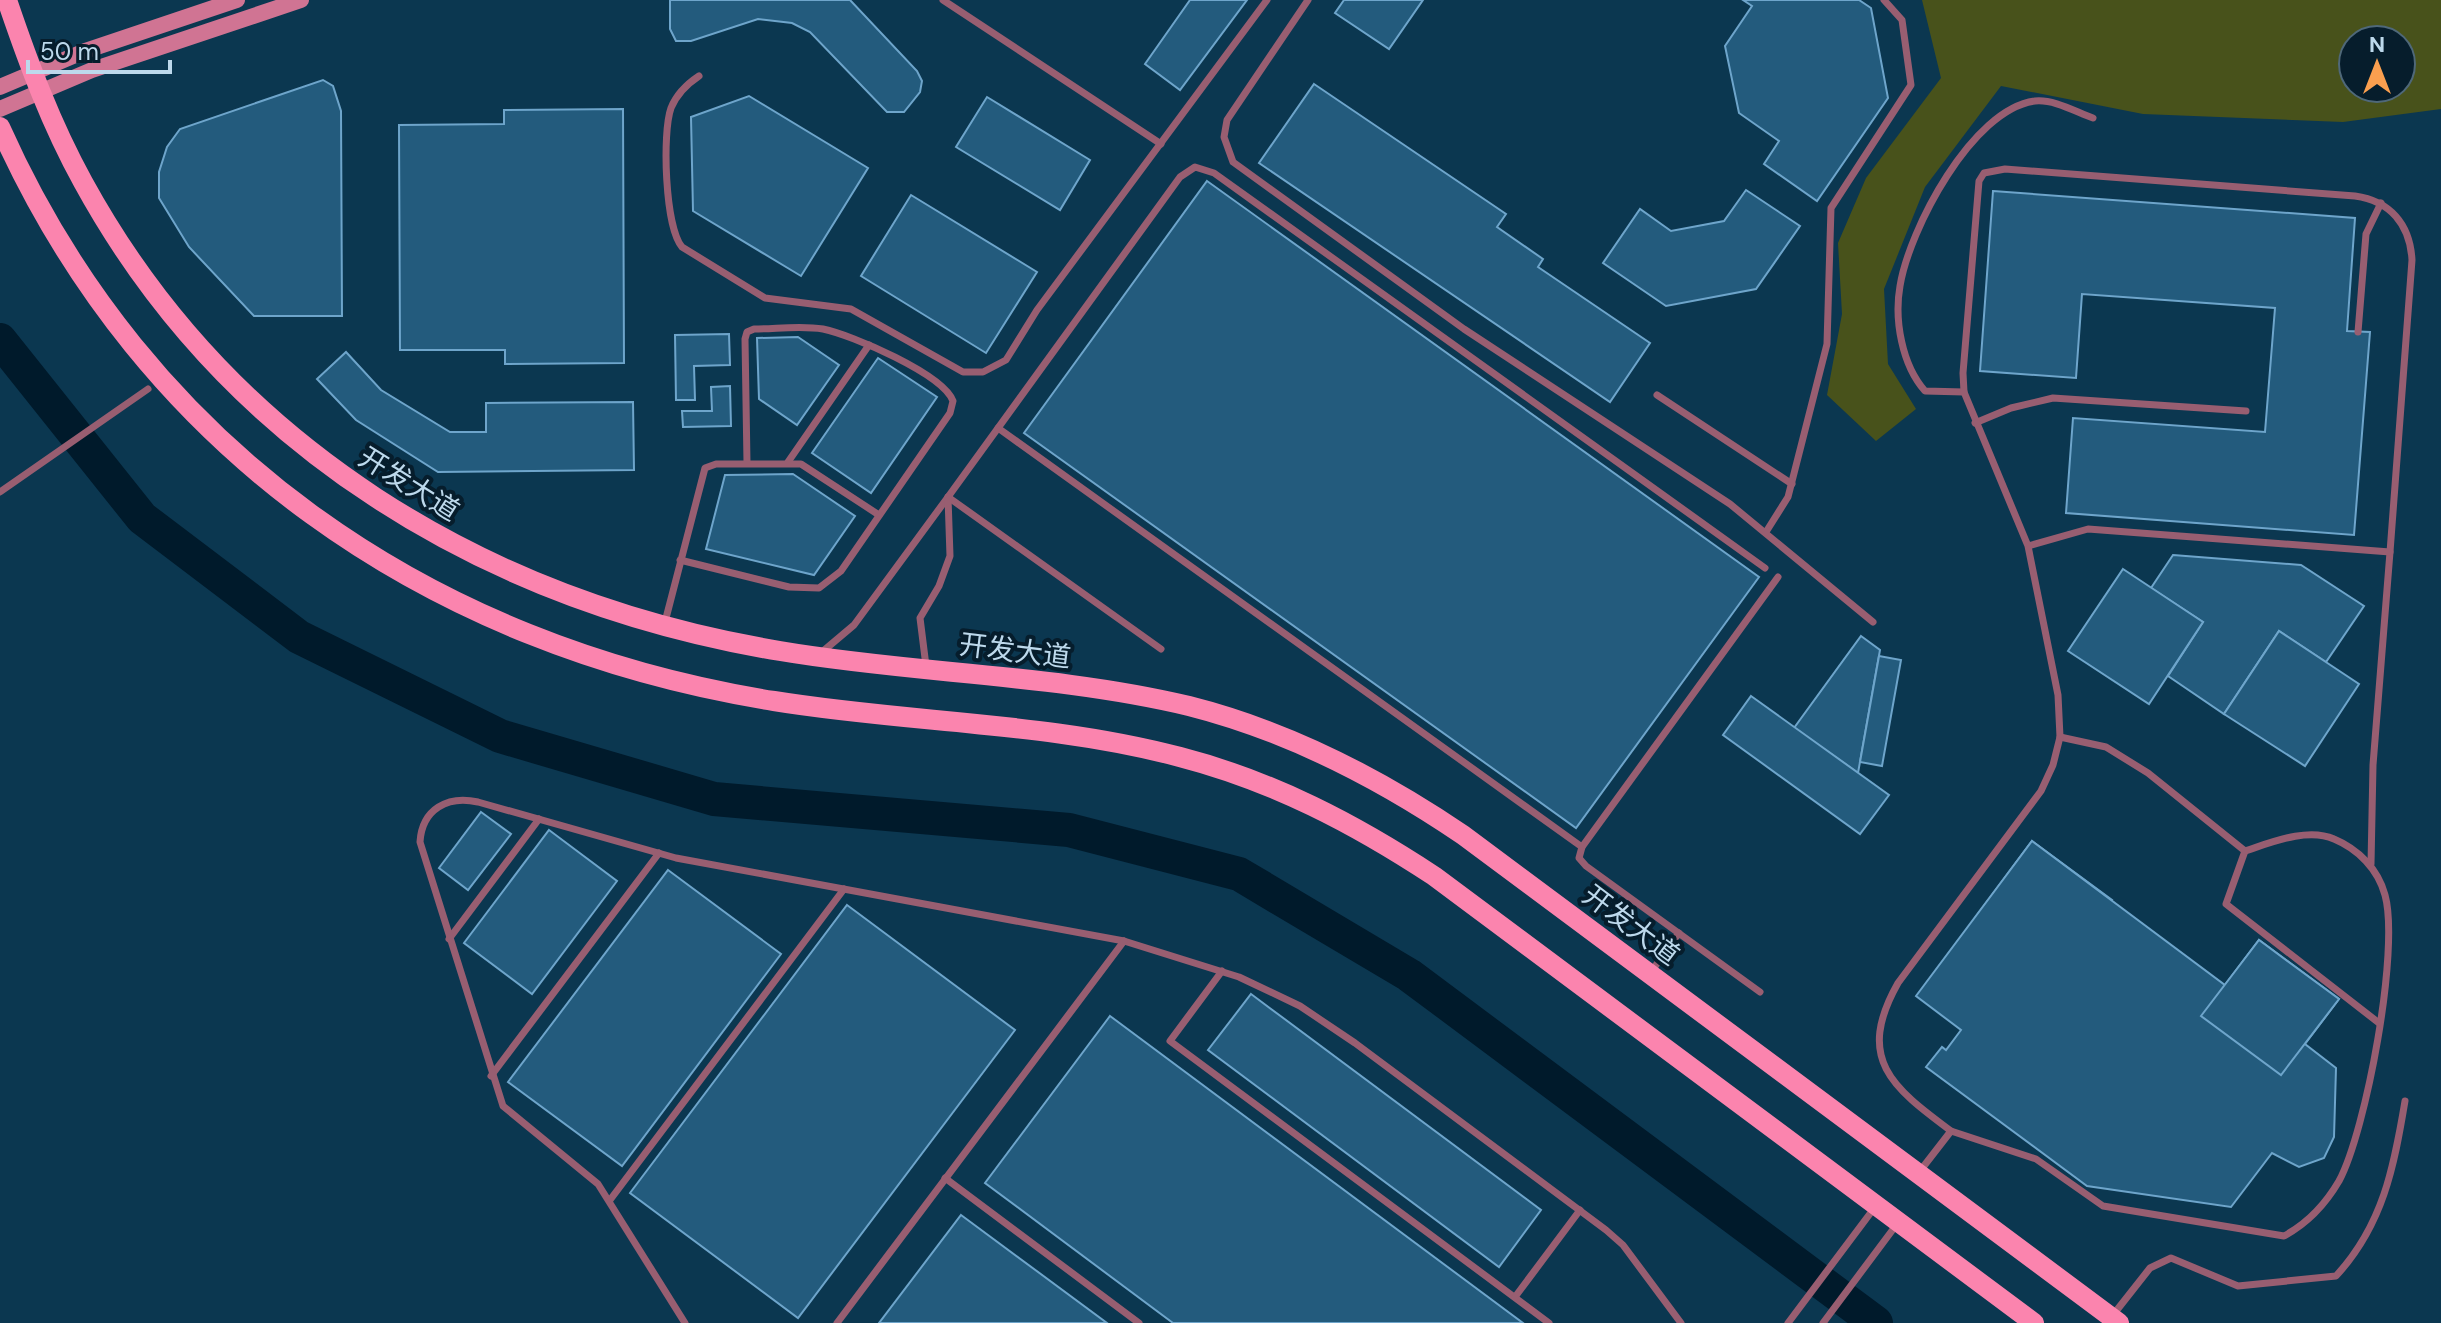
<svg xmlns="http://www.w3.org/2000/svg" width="2441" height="1323" font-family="'DM Sans','Noto Sans SC',sans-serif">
  <rect width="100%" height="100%" fill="#0b3750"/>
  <path fill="#48521b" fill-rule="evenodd" d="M 1922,0 L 2441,0 L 2441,109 L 2343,122 L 2143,114 L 2001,86 L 1925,187 L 1884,289 L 1888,364 L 1916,409 L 1876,441 L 1827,395 L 1842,314 L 1838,243 L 1866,178 L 1941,78 ZM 2353,40 L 2401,40 L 2401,88 L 2353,88 Z"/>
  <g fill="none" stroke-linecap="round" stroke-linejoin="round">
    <path stroke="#001a2b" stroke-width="34" d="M 0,340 L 142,518 L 299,637 L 500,736 L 714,799 L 1069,830 L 1239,874 L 1409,975 L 1876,1323"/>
  </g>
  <g fill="#235b7d" stroke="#6ea5cb" stroke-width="2">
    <path d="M 670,0 L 850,0 L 917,71 L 922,81 L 920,92 L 904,112 L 887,112 L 810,32 L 792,23 L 758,19 L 691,41 L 676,41 L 670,29 Z"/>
    <path d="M 1190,0 L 1247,0 L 1180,90 L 1145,64 Z"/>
    <path d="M 1344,0 L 1423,0 L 1389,49 L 1335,13 Z"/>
    <path d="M 1743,0 L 1859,0 L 1871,8 L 1888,98 L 1817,201 L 1764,164 L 1779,141 L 1739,113 L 1725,46 L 1752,6 Z"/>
    <path d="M 323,80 L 333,86 L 341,111 L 342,316 L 254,316 L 189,247 L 159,198 L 159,172 L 167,147 L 180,129 Z"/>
    <path d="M 1314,84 L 1506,214 L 1497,227 L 1543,259 L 1538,267 L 1650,343 L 1610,402 L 1259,163 Z"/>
    <path d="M 749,96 L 868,168 L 801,276 L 693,211 L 691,117 Z"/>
    <path d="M 987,97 L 1090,160 L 1060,210 L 956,147 Z"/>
    <path d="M 623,109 L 624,363 L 505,364 L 505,350 L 400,350 L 399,125 L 504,124 L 504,110 Z"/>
    <path d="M 1207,181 L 1759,577 L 1576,828 L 1024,433 Z"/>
    <path d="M 1746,190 L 1800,226 L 1756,289 L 1666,306 L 1603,263 L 1640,209 L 1671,231 L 1724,221 Z"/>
    <path d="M 1993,191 L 2355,218 L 2347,331 L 2370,332 L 2354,535 L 2066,513 L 2073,418 L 2265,432 L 2275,308 L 2082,294 L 2076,378 L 1980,371 Z"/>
    <path d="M 911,195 L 1037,272 L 986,353 L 861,276 Z"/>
    <path d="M 729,334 L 730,365 L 694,366 L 695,400 L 676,400 L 675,335 Z"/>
    <path d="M 798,337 L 839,365 L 797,425 L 759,399 L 757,338 Z"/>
    <path d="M 346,352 L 381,390 L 450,432 L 486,432 L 486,403 L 633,402 L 634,470 L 438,472 L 356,420 L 317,379 Z"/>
    <path d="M 878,358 L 937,397 L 871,493 L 812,453 Z"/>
    <path d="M 730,386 L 731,426 L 683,427 L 682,411 L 712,411 L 711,387 Z"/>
    <path d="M 793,474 L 855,516 L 814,575 L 706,549 L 725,475 Z"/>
    <path d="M 2173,555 L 2301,565 L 2364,606 L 2326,662 L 2279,631 L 2224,714 L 2168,676 L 2203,622 L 2151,588 Z"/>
    <path d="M 2123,569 L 2203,622 L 2149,704 L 2068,651 Z"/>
    <path d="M 2279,631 L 2359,684 L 2305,766 L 2224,714 Z"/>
    <path d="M 1861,636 L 1880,650 L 1858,773 L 1794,728 Z"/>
    <path d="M 1879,656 L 1901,660 L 1882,766 L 1860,762 Z"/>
    <path d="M 1751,696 L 1889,795 L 1860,834 L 1723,735 Z"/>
    <path d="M 481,812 L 511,834 L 468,890 L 439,868 Z"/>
    <path d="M 549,830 L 617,881 L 532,994 L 464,943 Z"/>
    <path d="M 2032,841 L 2112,900 L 2054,977 L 1975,918 Z"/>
    <path d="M 2032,841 L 2225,985 L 2259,940 L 2339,999 L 2305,1044 L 2336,1068 L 2334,1137 L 2324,1158 L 2299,1167 L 2272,1153 L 2231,1207 L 2087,1186 L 1926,1067 L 1942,1047 L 1946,1050 L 1961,1030 L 1916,996 Z"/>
    <path d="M 668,870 L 781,954 L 622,1166 L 508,1082 Z"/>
    <path d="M 847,905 L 1015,1030 L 798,1318 L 630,1193 Z"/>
    <path d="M 2259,940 L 2339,999 L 2281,1075 L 2201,1016 Z"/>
    <path d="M 1251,994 L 1541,1210 L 1499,1267 L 1208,1050 Z"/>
    <path d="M 1110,1016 L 1523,1323 L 1173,1323 L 985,1183 Z"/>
    <path d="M 961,1215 L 1107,1323 L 879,1323 Z"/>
  </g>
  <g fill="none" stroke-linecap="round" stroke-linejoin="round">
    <g stroke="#985e71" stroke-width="7">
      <path d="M 943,0 L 1161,144"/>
      <path d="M 1308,0 L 1227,120 L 1224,137 L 1233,162 L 1464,329 L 1730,504 L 1873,622"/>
      <path d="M 699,76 C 687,84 677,93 671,108 C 662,133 665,227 682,247 L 765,298 L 851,309 L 963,372 L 983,372 L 1006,360 L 1037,310 L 1267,0"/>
      <path d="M 2358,332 L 2366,234 L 2381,203"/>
      <path d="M 1964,392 L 1925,391 C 1902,365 1894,320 1900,286 C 1909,230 1972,109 2035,101 C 2054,99 2076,112 2093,118"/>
      <path d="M 1657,395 L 1792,484"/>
      <path d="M 1975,423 L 2011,408 L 2053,398 L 2246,411"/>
      <path d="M 998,428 L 1582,847"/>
      <path d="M 788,462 L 869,345"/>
      <path d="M 0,492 L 148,389"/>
      <path d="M 1766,532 L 1788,497 L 1827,344 L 1831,208 L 1911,85 L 1902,20 L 1884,0"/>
      <path d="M 680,560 L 789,587 L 819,588 L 841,571 L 950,413 L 953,401 C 943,374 852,335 823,329 C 801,325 776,329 754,329 L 747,332 L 745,339 L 747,463"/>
      <path d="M 665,622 L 705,468 L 716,464 L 801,464 L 879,515"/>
      <path d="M 1161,649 L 948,497 L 1180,177 L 1195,167 L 1214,173 L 1765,568"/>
      <path d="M 822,652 L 854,625 L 948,497"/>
      <path d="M 926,666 L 920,618 L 939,586 L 950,556 L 948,497"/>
      <path d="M 2245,851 L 2226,904 L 2379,1023"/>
      <path d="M 2371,864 L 2373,765 L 2390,552"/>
      <path d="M 449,939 L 539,819"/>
      <path d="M 1222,971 L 1170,1041 L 1549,1323"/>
      <path d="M 1651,972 L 1679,933"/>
      <path d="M 1760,992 L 1586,866 L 1579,858 L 1582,847 L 1778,577"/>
      <path d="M 491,1076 L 659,853"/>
      <path d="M 1951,1131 L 2036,1159 L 2103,1206 L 2284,1236 C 2308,1223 2325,1205 2339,1181 C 2366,1131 2400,949 2385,895 C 2378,869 2358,849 2334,839 C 2307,827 2270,843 2245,851 L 2148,773 L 2106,747 L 2060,737"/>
      <path d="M 1920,1171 L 1951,1131 C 1892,1087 1855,1059 1898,983 L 2041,791 L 2053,765 L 2060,737 L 2058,695 L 2028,546 L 1964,392 L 1963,373 L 1979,181 L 1984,173 L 2005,169 L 2355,196 C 2390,201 2410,224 2412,260 L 2390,552 L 2088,529 L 2028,546"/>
      <path d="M 945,1178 L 1139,1323"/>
      <path d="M 610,1200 L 844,889"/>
      <path d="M 1515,1297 L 1580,1210"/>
      <path d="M 2113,1315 L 2150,1268 L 2171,1258 L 2238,1286 L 2336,1276 C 2383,1225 2394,1167 2405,1101"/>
      <path d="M 685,1323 L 598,1184 L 503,1106 L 420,842 C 422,809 448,795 478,802 L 676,858 L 1124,941 L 1239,977 L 1300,1006 L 1355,1043 L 1606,1230 L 1623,1245 L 1681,1323"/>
      <path d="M 837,1323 L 1124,941"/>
      <path d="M 1788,1323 L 1875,1207"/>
      <path d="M 1823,1323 L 1897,1224"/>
    </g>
    <g stroke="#d07493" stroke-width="16">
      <path d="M 0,87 L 85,51 L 237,0"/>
      <path d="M 0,109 L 92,70 L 301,0"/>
    </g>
    <g stroke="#fb84ae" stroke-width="20">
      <path d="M 7,0 C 28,62 51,124 83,182 C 228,447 486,602 780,651 C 915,674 1055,674 1189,706 C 1288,731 1379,778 1463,835 L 2119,1323"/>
      <path d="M 0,127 C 144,450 429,646 774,701 C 909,723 1049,722 1180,757 C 1273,781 1355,824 1434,876 L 2034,1323"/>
    </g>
  </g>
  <g text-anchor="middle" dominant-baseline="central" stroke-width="8" stroke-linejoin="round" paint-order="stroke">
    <g font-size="28" fill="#bdd9ec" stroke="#061d2c">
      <text transform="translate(409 484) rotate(32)">开发大道</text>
      <text transform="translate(1015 651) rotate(7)">开发大道</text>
      <text transform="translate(1631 925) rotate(37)">开发大道</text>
    </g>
  </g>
  <g transform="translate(2377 64)"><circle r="38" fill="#061d2c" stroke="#4f6879" stroke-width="2"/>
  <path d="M0-6L14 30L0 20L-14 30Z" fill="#fa9f4f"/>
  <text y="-12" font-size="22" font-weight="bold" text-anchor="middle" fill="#bdd9ec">N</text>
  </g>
  <path d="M28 60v12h142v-12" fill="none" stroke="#bdd9ec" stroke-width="4"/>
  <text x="40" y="60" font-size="24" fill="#bdd9ec" stroke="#061d2c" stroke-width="6" paint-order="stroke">50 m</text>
</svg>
